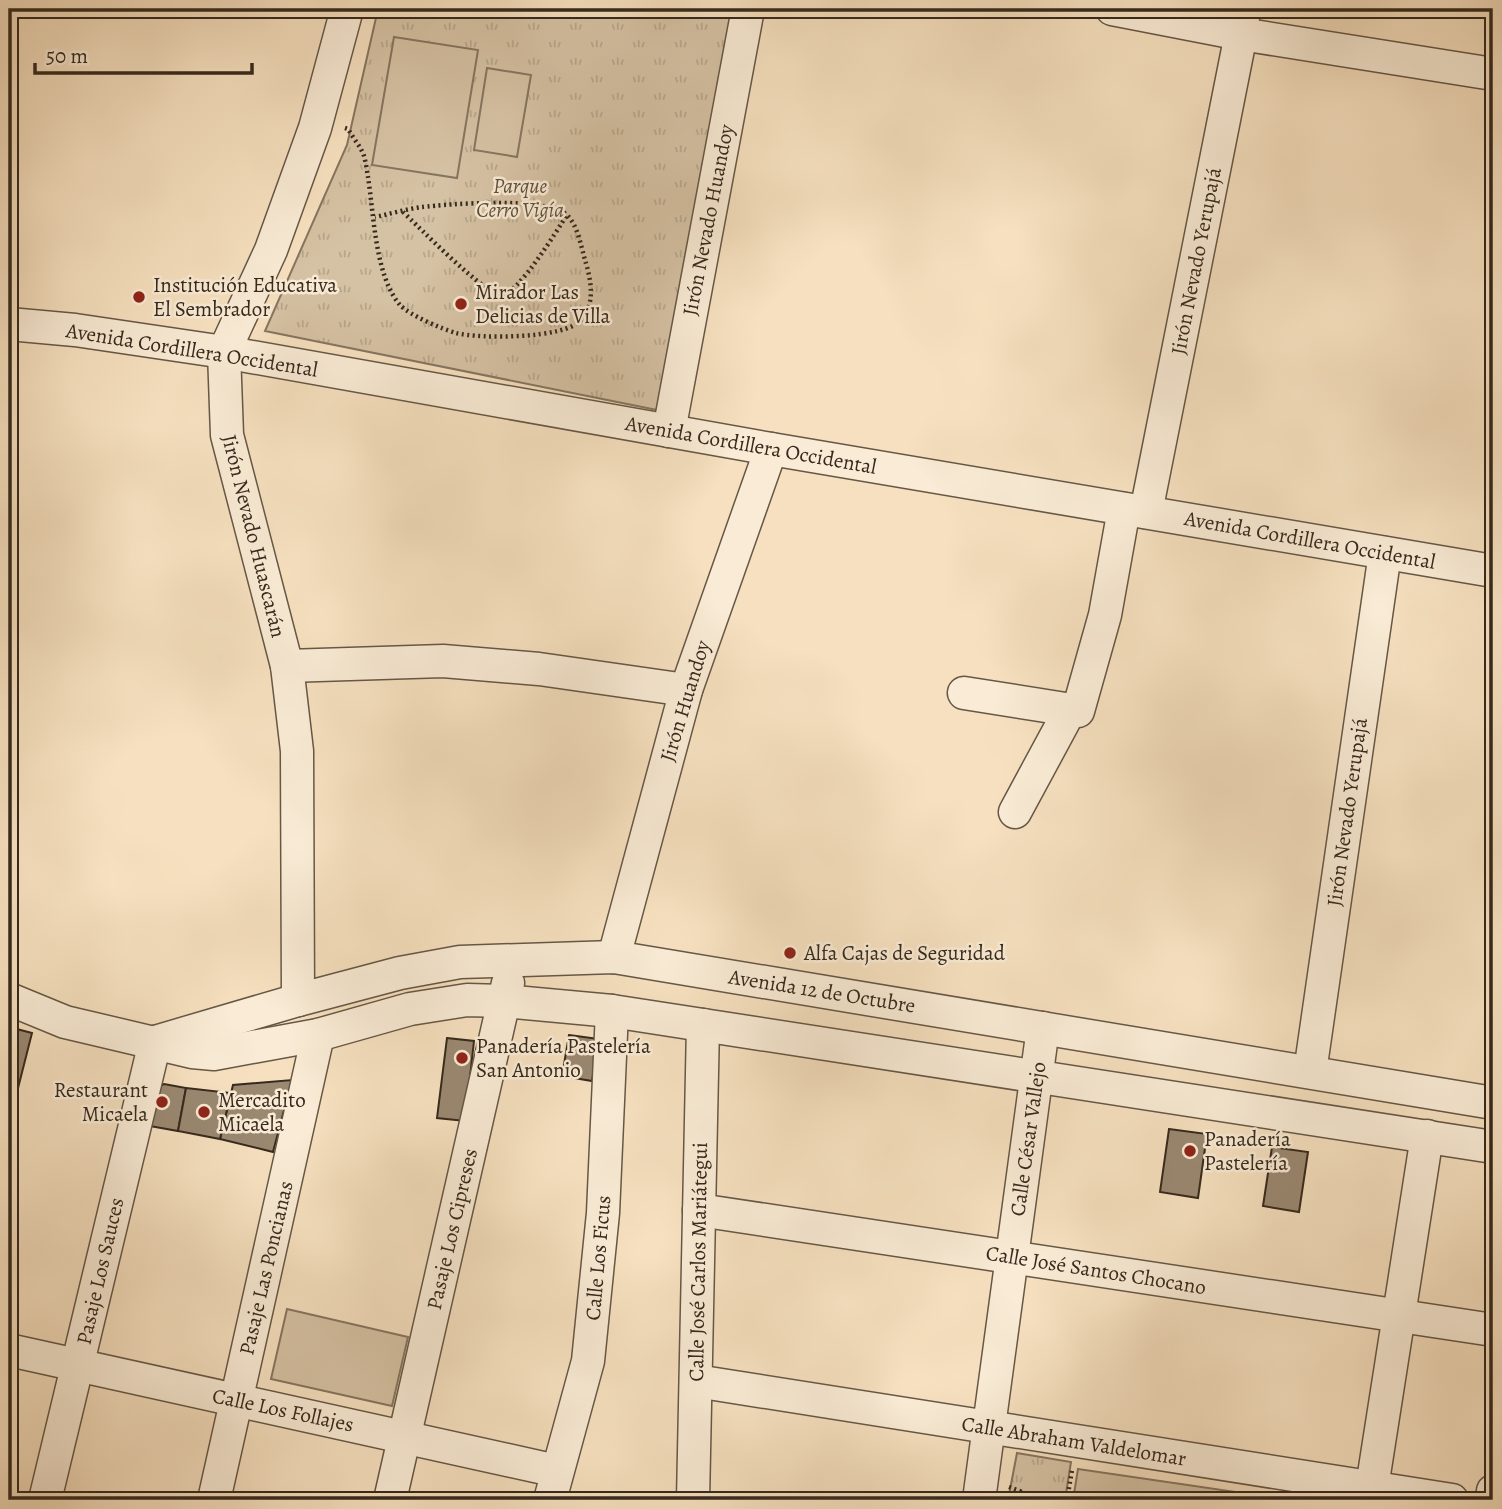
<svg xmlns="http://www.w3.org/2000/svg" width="1502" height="1509" font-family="Alegreya,serif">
  <defs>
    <pattern id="grass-tufts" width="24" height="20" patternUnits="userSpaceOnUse" patternTransform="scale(1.75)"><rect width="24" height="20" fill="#d5c1a3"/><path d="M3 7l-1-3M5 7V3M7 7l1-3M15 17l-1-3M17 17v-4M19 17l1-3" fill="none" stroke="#b7a68c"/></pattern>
  </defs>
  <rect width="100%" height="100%" fill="#f6e0bf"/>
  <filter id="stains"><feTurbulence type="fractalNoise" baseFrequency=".00286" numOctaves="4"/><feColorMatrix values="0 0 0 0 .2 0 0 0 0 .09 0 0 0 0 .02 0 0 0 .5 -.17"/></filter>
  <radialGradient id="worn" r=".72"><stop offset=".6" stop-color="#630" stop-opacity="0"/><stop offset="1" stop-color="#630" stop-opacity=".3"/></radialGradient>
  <g fill="url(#grass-tufts)" stroke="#867560" stroke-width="2">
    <path d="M 378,9 L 739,9 L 662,411 L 265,331 L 347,145 Z"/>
    <path d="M 1017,1453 L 1071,1462 L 1065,1500 L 1008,1500 Z"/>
  </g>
  <g fill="#d5c1a3" stroke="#867560" stroke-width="2">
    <path d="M 394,37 L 478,50 L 457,178 L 372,165 Z"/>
    <path d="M 487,68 L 531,75 L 517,157 L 474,150 Z"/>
    <path d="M 287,1309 L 408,1337 L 392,1406 L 271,1379 Z"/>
    <path d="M 1078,1469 L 1236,1492 L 1235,1500 L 1073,1500 Z"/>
  </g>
  <g fill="#9a8871" stroke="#36291d" stroke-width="2">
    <path d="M 9,1027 L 32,1033 L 14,1104 L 9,1102 Z"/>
    <path d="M 569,1035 L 599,1039 L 592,1081 L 562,1076 Z"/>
    <path d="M 447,1038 L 474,1041 L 465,1121 L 437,1118 Z"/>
    <path d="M 292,1080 L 273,1152 L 220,1139 L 233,1085 Z"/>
    <path d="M 164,1084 L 186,1088 L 178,1131 L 144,1125 L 150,1093 Z"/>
    <path d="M 186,1088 L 231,1093 L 220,1139 L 178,1131 Z"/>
    <path d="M 1169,1129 L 1207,1134 L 1198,1198 L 1160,1192 Z"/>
    <path d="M 1272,1147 L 1308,1152 L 1299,1212 L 1263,1206 Z"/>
  </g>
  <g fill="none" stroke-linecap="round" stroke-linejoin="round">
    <defs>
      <g id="minor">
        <path d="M 1112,9 L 1241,34 L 1493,74"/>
        <path d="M 9,324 L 75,330 L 224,352 L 771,449 L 1493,571"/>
        <path d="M 669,431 L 748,9"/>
        <path d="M 1146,512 L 1241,34 L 1244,9"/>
        <path d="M 287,666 L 443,661 L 539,669 L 686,690"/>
        <path d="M 964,693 L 1078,711 L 1105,615 L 1124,509"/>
        <path d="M 1015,812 L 1070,710"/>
        <path d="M 614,957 L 686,690 L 771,449"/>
        <path d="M 9,999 L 65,1022 L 192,1052 L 214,1054 L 318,1035 L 410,1009 L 467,1000 L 504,1001 L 612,1011 L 1493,1147"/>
        <path d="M 298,1000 L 297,751 L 287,666 L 227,435 L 224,352 L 271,250 L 315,128 L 347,9"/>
        <path d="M 155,1042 L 298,1000 L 400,973 L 460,962 L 614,957 L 1493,1103"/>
        <path d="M 1310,1072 L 1385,553"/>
        <path d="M 699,1210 L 1493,1330"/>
        <path d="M 9,1350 L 557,1471"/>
        <path d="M 696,1381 L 1452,1500"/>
        <path d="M 45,1500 L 155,1042"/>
        <path d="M 214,1500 L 318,1035"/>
        <path d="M 390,1500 L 508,983"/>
        <path d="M 550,1500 L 588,1361 L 603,1213 L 612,1011"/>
        <path d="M 693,1500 L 703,1025"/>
        <path d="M 979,1500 L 1043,1028"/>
        <path d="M 1370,1500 L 1427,1136"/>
        <path d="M 1492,1500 L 1493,1491"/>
      </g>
    </defs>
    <use href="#minor" stroke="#665746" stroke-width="35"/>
    <g stroke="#36291d" stroke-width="4.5" stroke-dasharray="2 3.5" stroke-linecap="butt">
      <path d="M 345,128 L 348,129 C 353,138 361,147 364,156 C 366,163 367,171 368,177 C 374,215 375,276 400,305 C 409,315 442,329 456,333 C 480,339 565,339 581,320 C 596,303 591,280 585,260 C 581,246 578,227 568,216 C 551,196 448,204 422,207 C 406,209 390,214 375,217"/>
      <path d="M 403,212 C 417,225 488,298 502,295 C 519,293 557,230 567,215"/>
      <path d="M 1009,1487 L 1020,1491 L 1027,1500"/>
      <path d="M 1067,1500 L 1072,1470"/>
    </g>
    <use href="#minor" stroke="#f9ebd5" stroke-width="32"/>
  </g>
  <g fill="#8f2418" stroke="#f9ebd5" stroke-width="2.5">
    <circle cx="139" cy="297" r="7"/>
    <circle cx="461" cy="304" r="7"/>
    <circle cx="790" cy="953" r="7"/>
    <circle cx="462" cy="1058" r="7"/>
    <circle cx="162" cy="1102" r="7"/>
    <circle cx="204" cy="1112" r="7"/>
    <circle cx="1190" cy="1151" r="7"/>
  </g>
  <g text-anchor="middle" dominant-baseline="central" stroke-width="5" stroke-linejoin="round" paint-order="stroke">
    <g font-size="21" font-style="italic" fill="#5e4f3e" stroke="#f9ebd5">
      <text x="520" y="186">Parque<tspan x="520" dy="24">Cerro Vigía</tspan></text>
    </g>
    <g font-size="21" fill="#36291d" stroke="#f9ebd5">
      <text transform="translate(708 220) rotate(-79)">Jirón Nevado Huandoy</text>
      <text transform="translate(1196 261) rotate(-79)">Jirón Nevado Yerupajá</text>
      <text transform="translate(192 350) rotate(9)">Avenida Cordillera Occidental</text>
      <text transform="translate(751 445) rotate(10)">Avenida Cordillera Occidental</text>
      <text transform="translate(254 536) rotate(76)">Jirón Nevado Huascarán</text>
      <text transform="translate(1310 540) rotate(10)">Avenida Cordillera Occidental</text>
      <text transform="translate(685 701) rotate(-73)">Jirón Huandoy</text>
      <text transform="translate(1347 812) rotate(-82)">Jirón Nevado Yerupajá</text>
      <text transform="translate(822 991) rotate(9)">Avenida 12 de Octubre</text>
      <text transform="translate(1028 1139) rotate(-82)">Calle César Vallejo</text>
      <text transform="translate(452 1229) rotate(-77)">Pasaje Los Cipreses</text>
      <text transform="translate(598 1258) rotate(-85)">Calle Los Ficus</text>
      <text transform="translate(698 1262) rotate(-89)">Calle José Carlos Mariátegui</text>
      <text transform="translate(266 1268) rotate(-77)">Pasaje Las Poncianas</text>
      <text transform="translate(1096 1270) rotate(9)">Calle José Santos Chocano</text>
      <text transform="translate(100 1271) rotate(-77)">Pasaje Los Sauces</text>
      <text transform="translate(283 1410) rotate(12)">Calle Los Follajes</text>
      <text transform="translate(1074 1441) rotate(9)">Calle Abraham Valdelomar</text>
    </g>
    <g font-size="21" fill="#36291d" stroke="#f9ebd5" text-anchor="start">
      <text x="153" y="285">Institución Educativa<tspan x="153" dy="24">El Sembrador</tspan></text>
      <text x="475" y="292">Mirador Las<tspan x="475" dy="24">Delicias de Villa</tspan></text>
      <text x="804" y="953">Alfa Cajas de Seguridad</text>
      <text x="476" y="1046">Panadería Pastelería<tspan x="476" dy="24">San Antonio</tspan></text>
      <text x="148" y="1090" text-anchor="end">Restaurant<tspan x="148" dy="24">Micaela</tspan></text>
      <text x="218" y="1100">Mercadito<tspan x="218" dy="24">Micaela</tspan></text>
      <text x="1204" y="1139">Panadería<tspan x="1204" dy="24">Pastelería</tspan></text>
    </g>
  </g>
  <rect width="1502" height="1509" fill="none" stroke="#f6e0bf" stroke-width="35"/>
  <rect x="10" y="10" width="1481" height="1488" fill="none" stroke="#36291d" stroke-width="3.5"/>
  <rect x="18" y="18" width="1467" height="1474" fill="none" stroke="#36291d" stroke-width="2"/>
  <path d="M35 63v10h217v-10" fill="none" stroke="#36291d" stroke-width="3.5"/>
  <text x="46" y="63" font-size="21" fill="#36291d" stroke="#f9ebd5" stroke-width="5" paint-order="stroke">50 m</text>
  <rect width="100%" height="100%" filter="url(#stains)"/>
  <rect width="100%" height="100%" fill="url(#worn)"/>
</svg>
